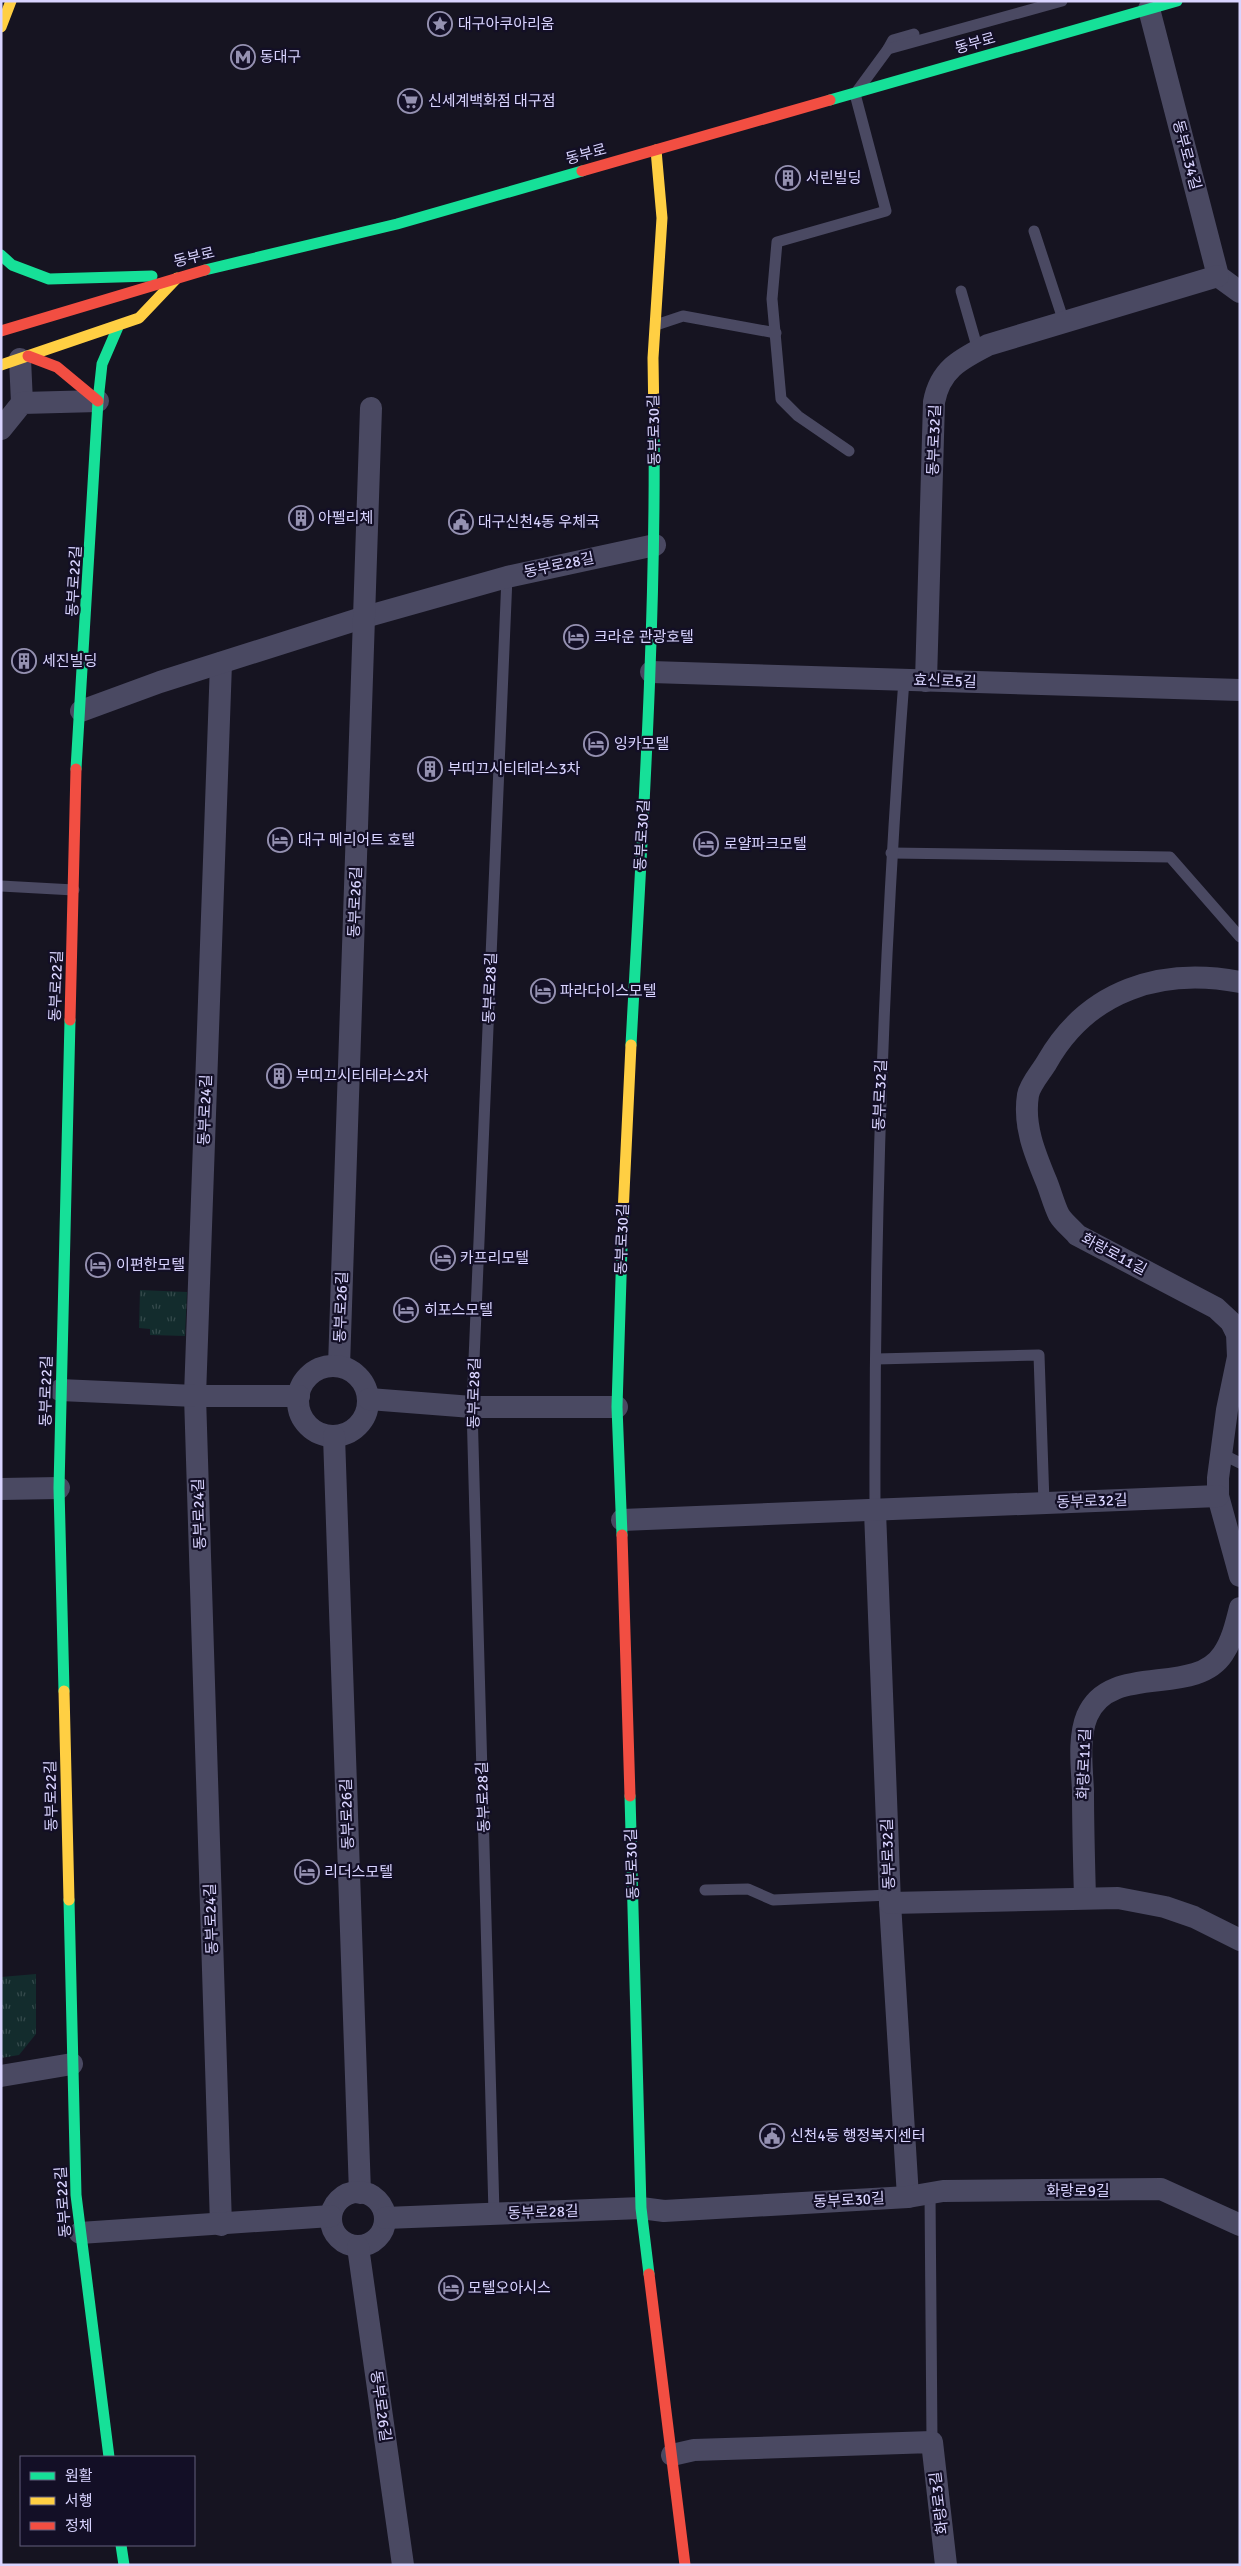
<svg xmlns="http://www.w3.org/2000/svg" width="1241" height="2566" font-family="Signika,'Noto Sans KR',sans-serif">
  <defs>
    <pattern id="grass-tufts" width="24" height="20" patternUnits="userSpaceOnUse" patternTransform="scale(1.25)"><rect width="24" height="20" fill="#132c2d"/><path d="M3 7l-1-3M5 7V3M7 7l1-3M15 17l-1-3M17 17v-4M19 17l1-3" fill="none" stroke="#354a4c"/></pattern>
  </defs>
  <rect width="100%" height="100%" fill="#161421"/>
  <g fill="url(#grass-tufts)">
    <path d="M 140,1290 L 187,1292 L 185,1336 L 150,1335 L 150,1329 L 139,1328 Z"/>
    <path d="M 36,1974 L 36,2034 L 19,2055 L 1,2058 L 1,1977 Z"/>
  </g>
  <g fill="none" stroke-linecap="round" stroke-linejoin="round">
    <g stroke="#4a4962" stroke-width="11">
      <path d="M 888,49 L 893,40 L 914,34"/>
      <path d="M 1034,231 L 1064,322"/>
      <path d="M 961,291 L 978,350"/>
      <path d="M 656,325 L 683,316 L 776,333"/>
      <path d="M 849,451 L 798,416 L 781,399 L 772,299 L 777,242 L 886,211 L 855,94 L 888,49 L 1062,1"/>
      <path d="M 891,853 L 1170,857 L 1240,937"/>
      <path d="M 1,886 L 74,890"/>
      <path d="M 876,1359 L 1039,1355 L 1044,1503"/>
      <path d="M 1220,1453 L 1240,1463"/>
      <path d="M 875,1511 C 874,1233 883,956 904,680"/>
      <path d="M 705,1890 L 748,1889 L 773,1900 L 890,1895"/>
      <path d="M 930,2193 L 932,2442"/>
      <path d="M 494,2213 L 472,1407 L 507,577"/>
    </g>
    <g stroke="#4a4962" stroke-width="22">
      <path d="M 1149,9 L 1218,276 L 1240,292"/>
      <path d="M 20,359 L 22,403"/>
      <path d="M 1,429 L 22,403 L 98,401"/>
      <path d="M 221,663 L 195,1396 L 221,2225"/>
      <path d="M 651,672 L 1240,690"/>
      <path d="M 926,681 L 934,402 C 940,369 961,359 988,345 L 1218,276"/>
      <path d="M 81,711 L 160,682 L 365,617 L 507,577 L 655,545"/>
      <path d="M 1240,982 C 1161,967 1088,990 1047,1062 C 1042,1071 1030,1084 1028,1095 C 1023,1126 1035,1154 1047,1183 C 1051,1193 1054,1205 1059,1215 C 1063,1222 1071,1228 1077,1235 L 1216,1308 L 1231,1322 L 1237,1334 L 1238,1357 L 1227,1410 L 1218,1478 L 1218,1496 L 1240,1576"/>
      <path d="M 339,1366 L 371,408"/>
      <circle cx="333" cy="1401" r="35"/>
      <path d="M 60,1390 L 195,1396 L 299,1396"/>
      <path d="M 369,1399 L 472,1407 L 617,1407"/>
      <path d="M 334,1436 L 360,2193"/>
      <path d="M 1,1489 L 59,1488"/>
      <path d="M 875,1511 L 890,1903 L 908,2197"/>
      <path d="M 622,1520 L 1218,1496"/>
      <path d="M 1085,1898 C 1084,1862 1083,1827 1083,1791 C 1082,1768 1078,1738 1087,1716 C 1110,1661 1194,1698 1223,1654 C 1232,1641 1236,1624 1240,1608"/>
      <path d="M 890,1903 L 1118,1898 L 1165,1907 L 1194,1917 L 1240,1940"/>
      <path d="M 1,2076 L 72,2064"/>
      <circle cx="358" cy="2219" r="27"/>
      <path d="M 385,2218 L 641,2208 L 664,2211 L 908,2197 L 943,2191 L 1161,2189 L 1240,2225"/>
      <path d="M 80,2233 L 331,2216"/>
      <path d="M 358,2247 L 403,2565"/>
      <path d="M 672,2455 L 694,2450 L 932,2442 L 946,2565"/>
    </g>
    <g stroke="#16e098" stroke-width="11">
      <path d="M 830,100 L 1177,1"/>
      <path d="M 1,255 L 12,265 L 49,279 L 152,276"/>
      <path d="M 205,270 L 397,224 L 582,171"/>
      <path d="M 76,769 L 98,401 L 102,364 L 118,327"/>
      <path d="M 631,1045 C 642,838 656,631 654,423"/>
      <path d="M 622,1535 L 617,1407 L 623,1214"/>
      <path d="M 64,1691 L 59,1488 L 70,1020"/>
      <path d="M 630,1796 L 641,2208 L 649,2274"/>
      <path d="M 69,1900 L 76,2195 L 109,2457"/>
      <path d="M 121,2545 L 124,2565"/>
    </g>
    <g stroke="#ffcf43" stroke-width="11">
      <path d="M 1,27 L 11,1"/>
      <path d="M 1,365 L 139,318 L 177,278"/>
      <path d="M 654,423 L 653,358 L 662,218 L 656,150"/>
      <path d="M 623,1214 L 631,1045"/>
      <path d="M 64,1691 L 69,1900"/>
    </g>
    <g stroke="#f24e42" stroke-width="11">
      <path d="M 582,171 L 830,100"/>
      <path d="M 1,331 L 205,270"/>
      <path d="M 28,356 L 57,367 L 98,401"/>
      <path d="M 70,1020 L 76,769"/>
      <path d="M 622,1535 L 630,1796"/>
      <path d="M 649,2274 L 685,2565"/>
    </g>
  </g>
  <defs>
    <symbol id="sight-ring" viewBox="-11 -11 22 22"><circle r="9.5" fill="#130f26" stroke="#9591b1" stroke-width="1.5"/><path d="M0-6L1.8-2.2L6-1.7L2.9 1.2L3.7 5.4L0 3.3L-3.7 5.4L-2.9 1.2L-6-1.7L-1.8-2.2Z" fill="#9591b1"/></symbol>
    <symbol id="metro-ring" viewBox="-11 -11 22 22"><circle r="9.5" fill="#130f26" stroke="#9591b1" stroke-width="1.5"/><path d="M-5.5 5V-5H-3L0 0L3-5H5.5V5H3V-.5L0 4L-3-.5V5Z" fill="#9591b1"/></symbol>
    <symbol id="supermarket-ring" viewBox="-11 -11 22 22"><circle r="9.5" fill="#130f26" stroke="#9591b1" stroke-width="1.5"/><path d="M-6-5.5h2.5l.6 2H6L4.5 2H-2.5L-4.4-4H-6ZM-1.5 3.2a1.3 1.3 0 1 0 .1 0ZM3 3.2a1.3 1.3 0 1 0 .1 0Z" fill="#9591b1"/></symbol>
    <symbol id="building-ring" viewBox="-11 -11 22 22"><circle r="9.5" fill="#130f26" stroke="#9591b1" stroke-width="1.5"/><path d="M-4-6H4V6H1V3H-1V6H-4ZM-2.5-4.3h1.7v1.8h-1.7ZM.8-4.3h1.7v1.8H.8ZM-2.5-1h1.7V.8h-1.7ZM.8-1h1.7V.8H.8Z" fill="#9591b1"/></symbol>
    <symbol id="civic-ring" viewBox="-11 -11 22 22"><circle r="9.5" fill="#130f26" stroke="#9591b1" stroke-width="1.5"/><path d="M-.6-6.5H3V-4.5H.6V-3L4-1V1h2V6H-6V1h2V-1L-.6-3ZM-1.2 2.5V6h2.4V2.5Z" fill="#9591b1"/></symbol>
    <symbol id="hotel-ring" viewBox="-11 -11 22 22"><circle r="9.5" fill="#130f26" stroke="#9591b1" stroke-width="1.5"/><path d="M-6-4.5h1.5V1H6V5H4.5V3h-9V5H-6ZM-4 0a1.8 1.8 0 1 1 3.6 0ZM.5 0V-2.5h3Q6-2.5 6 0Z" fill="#9591b1"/></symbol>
  </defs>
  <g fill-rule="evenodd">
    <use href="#sight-ring" x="426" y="10" width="28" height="28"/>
    <use href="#metro-ring" x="229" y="43" width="28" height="28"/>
    <use href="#supermarket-ring" x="396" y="87" width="28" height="28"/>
    <use href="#building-ring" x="774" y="164" width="28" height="28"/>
    <use href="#building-ring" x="287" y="504" width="28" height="28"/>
    <use href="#civic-ring" x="447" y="508" width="28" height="28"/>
    <use href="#hotel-ring" x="562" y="623" width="28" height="28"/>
    <use href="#building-ring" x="10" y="647" width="28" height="28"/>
    <use href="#hotel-ring" x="582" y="730" width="28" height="28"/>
    <use href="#building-ring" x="416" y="755" width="28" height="28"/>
    <use href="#hotel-ring" x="266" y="826" width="28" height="28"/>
    <use href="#hotel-ring" x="692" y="830" width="28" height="28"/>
    <use href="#hotel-ring" x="529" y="977" width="28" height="28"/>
    <use href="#building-ring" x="265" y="1062" width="28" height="28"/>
    <use href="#hotel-ring" x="429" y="1244" width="28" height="28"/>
    <use href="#hotel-ring" x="84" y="1251" width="28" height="28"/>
    <use href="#hotel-ring" x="392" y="1296" width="28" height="28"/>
    <use href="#hotel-ring" x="293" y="1858" width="28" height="28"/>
    <use href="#civic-ring" x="758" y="2122" width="28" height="28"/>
    <use href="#hotel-ring" x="437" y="2274" width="28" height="28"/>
  </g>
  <g text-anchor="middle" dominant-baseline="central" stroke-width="4.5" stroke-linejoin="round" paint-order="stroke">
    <g font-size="15" fill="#d9d4ff" stroke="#130f26" text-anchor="start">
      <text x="458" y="24">대구아쿠아리움</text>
      <text x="260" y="57">동대구</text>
      <text x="428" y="101">신세계백화점 대구점</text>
      <text x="806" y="178">서린빌딩</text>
      <text x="318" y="518">아펠리체</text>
      <text x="478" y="522">대구신천4동 우체국</text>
      <text x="594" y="637">크라운 관광호텔</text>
      <text x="42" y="661">세진빌딩</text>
      <text x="614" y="744">잉카모텔</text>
      <text x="448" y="769">부띠끄시티테라스3차</text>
      <text x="298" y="840">대구 메리어트 호텔</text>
      <text x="724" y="844">로얄파크모텔</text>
      <text x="560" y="991">파라다이스모텔</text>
      <text x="296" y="1076">부띠끄시티테라스2차</text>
      <text x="460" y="1258">카프리모텔</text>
      <text x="116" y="1265">이편한모텔</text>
      <text x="424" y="1310">히포스모텔</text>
      <text x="324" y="1872">리더스모텔</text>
      <text x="790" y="2136">신천4동 행정복지센터</text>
      <text x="468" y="2288">모텔오아시스</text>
    </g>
    <g font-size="15" fill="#d9d4ff" stroke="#130f26">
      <text transform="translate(975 43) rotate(-16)">동부로</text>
      <text transform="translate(586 154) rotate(-15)">동부로</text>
      <text transform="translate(1187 155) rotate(75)">동부로34길</text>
      <text transform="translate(194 257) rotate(-14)">동부로</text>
      <text transform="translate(654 430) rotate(-91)">동부로30길</text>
      <text transform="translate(934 440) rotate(-88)">동부로32길</text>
      <text transform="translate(559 565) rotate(-12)">동부로28길</text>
      <text transform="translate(74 581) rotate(-87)">동부로22길</text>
      <text transform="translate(945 681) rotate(2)">효신로5길</text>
      <text transform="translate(642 835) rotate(-87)">동부로30길</text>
      <text transform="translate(355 902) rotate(-88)">동부로26길</text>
      <text transform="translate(56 986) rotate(-88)">동부로22길</text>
      <text transform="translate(490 988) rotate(-88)">동부로28길</text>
      <text transform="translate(880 1095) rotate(-88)">동부로32길</text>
      <text transform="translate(205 1110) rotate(-88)">동부로24길</text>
      <text transform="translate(622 1239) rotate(-88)">동부로30길</text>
      <text transform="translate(1114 1254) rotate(28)">화랑로11길</text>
      <text transform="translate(341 1307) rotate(-88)">동부로26길</text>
      <text transform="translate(46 1391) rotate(-89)">동부로22길</text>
      <text transform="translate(474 1393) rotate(-89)">동부로28길</text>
      <text transform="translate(1092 1501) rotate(-2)">동부로32길</text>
      <text transform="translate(199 1514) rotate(-92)">동부로24길</text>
      <text transform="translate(1084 1764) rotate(-88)">화랑로11길</text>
      <text transform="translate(51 1796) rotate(-91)">동부로22길</text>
      <text transform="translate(483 1797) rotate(-92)">동부로28길</text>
      <text transform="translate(347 1814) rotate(-92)">동부로26길</text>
      <text transform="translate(888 1854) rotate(-92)">동부로32길</text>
      <text transform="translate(632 1864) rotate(-92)">동부로30길</text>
      <text transform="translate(211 1919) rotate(-92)">동부로24길</text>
      <text x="1078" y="2191">화랑로9길</text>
      <text transform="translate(849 2200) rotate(-3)">동부로30길</text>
      <text transform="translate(63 2202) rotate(-94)">동부로22길</text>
      <text transform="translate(543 2212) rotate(-2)">동부로28길</text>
      <text transform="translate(381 2406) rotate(82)">동부로26길</text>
      <text transform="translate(939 2503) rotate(-97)">화랑로3길</text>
    </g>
  </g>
  <rect width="1241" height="2566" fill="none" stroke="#d9d4ff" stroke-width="5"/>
  <rect x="20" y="2456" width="175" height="90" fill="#130f26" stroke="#625e7d"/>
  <rect x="30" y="2472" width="25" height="8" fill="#16e098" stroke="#625e7d"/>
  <text x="65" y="2481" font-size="15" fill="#d9d4ff">원활</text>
  <rect x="30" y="2497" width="25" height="8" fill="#ffcf43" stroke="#625e7d"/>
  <text x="65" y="2506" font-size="15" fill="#d9d4ff">서행</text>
  <rect x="30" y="2522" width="25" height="8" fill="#f24e42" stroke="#625e7d"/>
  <text x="65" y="2531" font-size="15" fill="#d9d4ff">정체</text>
</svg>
